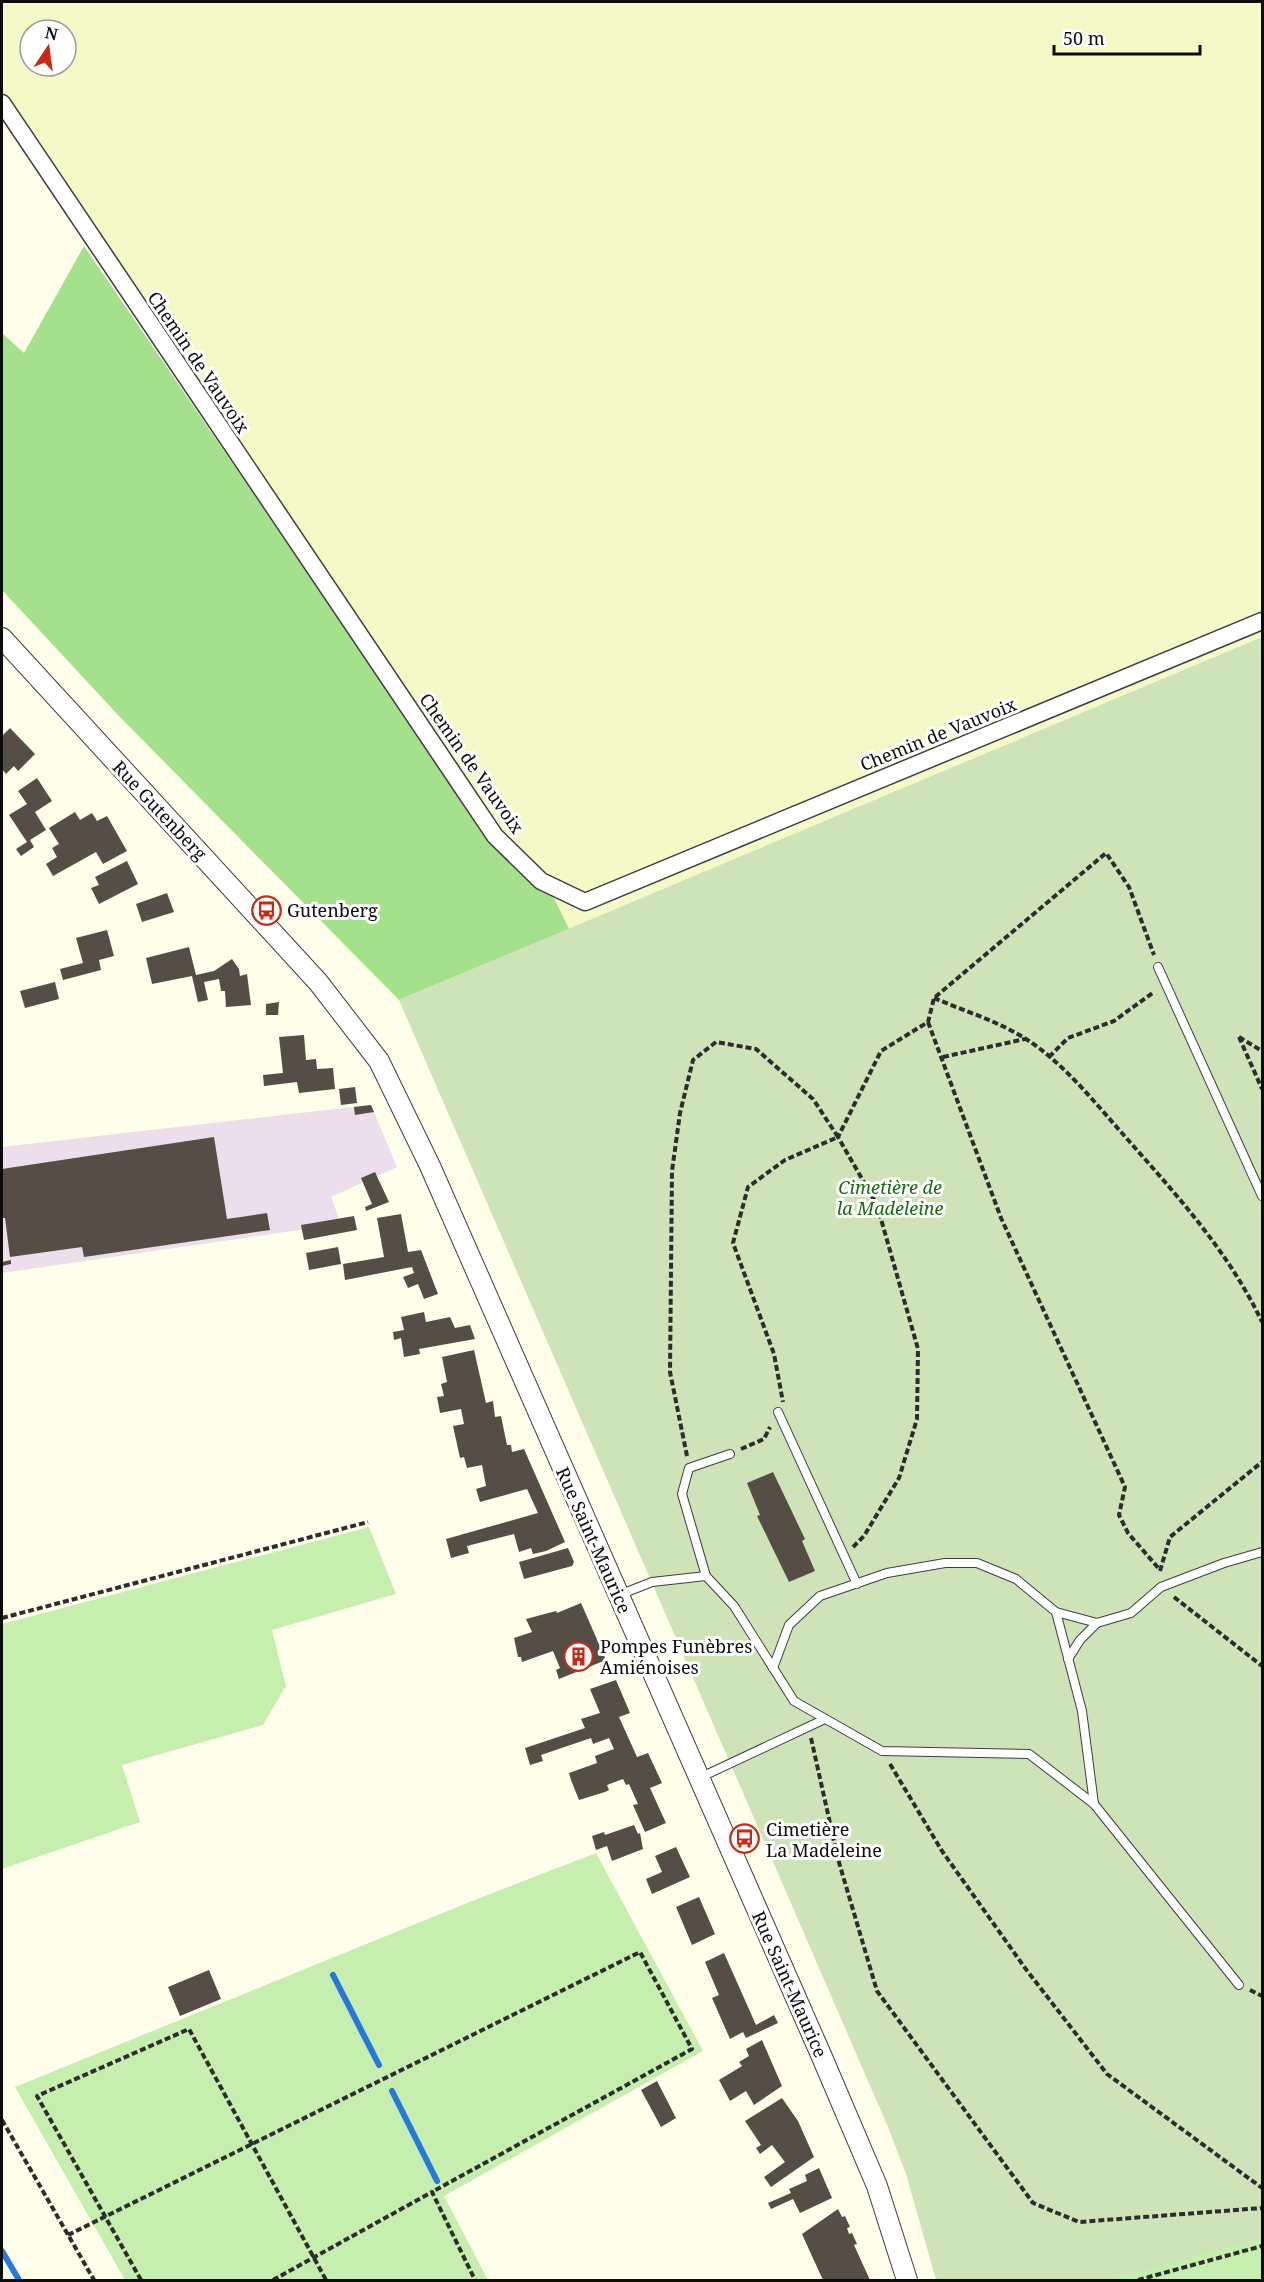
<svg xmlns="http://www.w3.org/2000/svg" width="1264" height="2282" font-family="'Noto Serif',serif">
  <rect width="100%" height="100%" fill="#fffeea"/>
  <path fill="#ecdeeb" d="M 371,1105 L 397,1167 L 331,1197 L 341,1224 L 2,1273 L 2,1147 Z"/>
  <path fill="#f5f8c7" fill-rule="evenodd" d="M 2,2 L 1262,2 L 1262,637 L 569,929 L 553,896 L 483,830 L 2,121 ZM 30,30 L 66,30 L 66,66 L 30,66 Z"/>
  <g fill="#c6eeaf">
    <path d="M 369,1527 L 396,1594 L 272,1630 L 286,1686 L 263,1725 L 122,1765 L 140,1822 L 2,1869 L 2,1624 Z"/>
    <path d="M 596,1853 L 703,2051 L 444,2196 L 488,2280 L 125,2280 L 15,2087 L 472,1901 Z"/>
    <path d="M 1262,2237 L 1262,2280 L 1095,2280 Z"/>
  </g>
  <path fill="#a5e08d" d="M 84,246 L 483,830 L 553,896 L 569,929 L 399,1000 L 119,716 L 2,590 L 2,333 L 24,353 Z"/>
  <path fill="#cfe3b9" d="M 1262,637 L 1262,2238 L 1110,2280 L 936,2280 L 906,2174 L 888,2127 L 399,1000 Z"/>
  <g fill="none" stroke-linecap="round" stroke-linejoin="round">
    <g stroke="#2778dc" stroke-width="6">
      <path d="M 333,1975 L 379,2065"/>
      <path d="M 392,2091 L 437,2181"/>
      <path d="M 2,2251 L 19,2280"/>
    </g>
  </g>
  <g fill="#554e47">
    <path d="M 10,728 L 35,754 L 18,771 L 14,766 L 6,774 L 2,769 L 2,736 Z"/>
    <path d="M 37,778 L 52,801 L 35,812 L 46,830 L 30,840 L 34,847 L 21,856 L 16,849 L 27,842 L 9,815 L 27,804 L 18,791 Z"/>
    <path d="M 75,812 L 80,820 L 92,813 L 97,821 L 107,816 L 127,851 L 103,864 L 96,852 L 53,876 L 46,864 L 57,857 L 52,848 L 59,844 L 49,828 Z"/>
    <path d="M 127,861 L 138,884 L 99,904 L 91,888 L 99,885 L 95,877 Z"/>
    <path d="M 167,893 L 174,912 L 142,922 L 136,904 Z"/>
    <path d="M 107,930 L 114,956 L 99,960 L 101,970 L 63,980 L 60,969 L 83,963 L 76,938 Z"/>
    <path d="M 189,947 L 196,975 L 214,971 L 232,959 L 239,969 L 240,976 L 247,974 L 251,1005 L 226,1007 L 225,991 L 221,991 L 219,979 L 204,982 L 208,1000 L 198,1002 L 192,976 L 152,984 L 146,958 Z"/>
    <path d="M 55,982 L 59,999 L 25,1008 L 20,991 Z"/>
    <path d="M 279,1002 L 278,1015 L 266,1015 L 266,1004 Z"/>
    <path d="M 304,1035 L 306,1060 L 316,1059 L 317,1069 L 333,1068 L 335,1089 L 299,1093 L 297,1082 L 264,1086 L 263,1075 L 283,1073 L 279,1037 Z"/>
    <path d="M 355,1087 L 357,1103 L 341,1105 L 339,1089 Z"/>
    <path d="M 371,1105 L 374,1112 L 355,1115 L 354,1107 Z"/>
    <path d="M 214,1137 L 227,1219 L 267,1213 L 270,1230 L 84,1257 L 82,1247 L 10,1257 L 5,1218 L 2,1218 L 2,1169 Z"/>
    <path d="M 375,1172 L 389,1202 L 366,1211 L 365,1207 L 372,1204 L 361,1178 Z"/>
    <path d="M 401,1214 L 408,1252 L 421,1250 L 438,1294 L 424,1299 L 418,1284 L 408,1288 L 403,1277 L 414,1273 L 412,1267 L 345,1280 L 343,1264 L 384,1257 L 377,1218 Z"/>
    <path d="M 354,1216 L 357,1230 L 304,1240 L 301,1225 Z"/>
    <path d="M 338,1247 L 341,1264 L 309,1270 L 306,1253 Z"/>
    <path d="M 11,1260 L 11,1264 L 2,1266 L 2,1262 Z"/>
    <path d="M 424,1312 L 426,1322 L 450,1317 L 455,1328 L 470,1325 L 475,1339 L 419,1349 L 420,1354 L 404,1357 L 401,1338 L 394,1340 L 393,1332 L 404,1330 L 401,1317 Z"/>
    <path d="M 474,1350 L 486,1403 L 493,1401 L 495,1417 L 501,1416 L 507,1445 L 511,1445 L 512,1452 L 524,1449 L 565,1542 L 546,1551 L 533,1554 L 531,1548 L 519,1552 L 514,1534 L 467,1546 L 469,1553 L 451,1558 L 446,1539 L 538,1513 L 527,1489 L 480,1502 L 476,1489 L 486,1486 L 482,1465 L 467,1468 L 464,1457 L 460,1458 L 453,1426 L 464,1424 L 461,1409 L 440,1413 L 437,1397 L 444,1396 L 441,1384 L 447,1382 L 442,1357 Z"/>
    <path d="M 773,1472 L 805,1539 L 802,1541 L 815,1571 L 789,1582 L 757,1516 L 760,1515 L 747,1483 Z"/>
    <path d="M 568,1548 L 574,1562 L 572,1566 L 524,1579 L 519,1562 Z"/>
    <path d="M 581,1603 L 606,1660 L 559,1679 L 556,1670 L 560,1668 L 553,1651 L 522,1662 L 521,1657 L 518,1657 L 514,1638 L 532,1632 L 526,1619 L 556,1611 L 557,1613 Z"/>
    <path d="M 616,1680 L 630,1713 L 619,1717 L 637,1757 L 648,1753 L 662,1783 L 650,1788 L 666,1823 L 645,1832 L 633,1805 L 638,1804 L 629,1784 L 626,1785 L 623,1779 L 607,1785 L 609,1790 L 605,1792 L 579,1800 L 571,1780 L 569,1773 L 597,1763 L 595,1756 L 614,1749 L 609,1738 L 593,1744 L 591,1738 L 541,1755 L 543,1761 L 530,1765 L 525,1748 L 585,1728 L 581,1719 L 600,1713 L 590,1689 Z"/>
    <path d="M 634,1825 L 638,1834 L 640,1833 L 643,1849 L 612,1861 L 607,1846 L 596,1850 L 592,1836 L 604,1832 L 605,1835 Z"/>
    <path d="M 676,1847 L 690,1877 L 652,1894 L 646,1879 L 662,1872 L 655,1856 Z"/>
    <path d="M 699,1897 L 715,1934 L 692,1945 L 676,1907 Z"/>
    <path d="M 724,1953 L 756,2025 L 774,2015 L 778,2023 L 746,2038 L 743,2032 L 730,2039 L 712,1998 L 719,1995 L 705,1962 Z"/>
    <path d="M 209,1970 L 221,1999 L 180,2016 L 168,1987 Z"/>
    <path d="M 762,2040 L 782,2086 L 754,2105 L 746,2091 L 730,2101 L 719,2080 L 742,2066 L 739,2062 L 749,2056 L 746,2049 Z"/>
    <path d="M 657,2081 L 676,2118 L 661,2127 L 641,2090 Z"/>
    <path d="M 782,2098 L 798,2121 L 814,2157 L 771,2187 L 764,2177 L 785,2162 L 772,2145 L 760,2154 L 756,2148 L 761,2145 L 745,2121 Z"/>
    <path d="M 819,2168 L 832,2198 L 800,2213 L 793,2199 L 771,2209 L 768,2203 L 791,2193 L 789,2189 L 807,2181 L 805,2175 Z"/>
    <path d="M 838,2209 L 842,2217 L 845,2216 L 850,2227 L 847,2228 L 849,2234 L 852,2233 L 857,2244 L 854,2245 L 870,2280 L 823,2280 L 811,2254 L 802,2234 Z"/>
  </g>
  <g fill="none" stroke-linecap="round" stroke-linejoin="round">
    <defs>
      <g id="service">
        <path d="M 1158,967 L 1262,1196"/>
        <path d="M 778,1412 L 857,1584"/>
        <path d="M 730,1454 L 689,1468 L 682,1494 L 706,1576 L 734,1606 L 794,1701 L 882,1751 L 1029,1754 L 1094,1804 L 1239,1985"/>
        <path d="M 619,1595 L 652,1582 L 706,1576"/>
        <path d="M 1056,1612 L 1082,1711 L 1094,1804"/>
        <path d="M 1068,1659 L 1080,1640 L 1097,1623"/>
        <path d="M 773,1668 L 789,1625 L 820,1596 L 887,1573 L 945,1563 L 977,1563 L 1016,1579 L 1056,1612 L 1097,1623 L 1131,1613 L 1161,1587 L 1224,1563 L 1262,1552"/>
        <path d="M 699,1778 L 825,1719"/>
      </g>
      <path id="minor" d="M 2,103 L 495,836 L 541,881 L 585,902 L 1262,621"/>
      <path id="tertiary" d="M 2,638 L 318,982 L 379,1061 L 430,1166 L 822,2057 L 877,2186 L 907,2280"/>
    </defs>
    <use href="#service" stroke="#3e3e3e" stroke-width="10"/>
    <use href="#minor" stroke="#3e3e3e" stroke-width="19"/>
    <use href="#tertiary" stroke="#3e3e3e" stroke-width="22"/>
    <g stroke="#2d2d2d" stroke-width="4" stroke-dasharray="6 3" stroke-linecap="butt">
      <path d="M 934,998 C 964,1011 998,1021 1026,1039 C 1062,1062 1092,1099 1121,1132 C 1173,1191 1228,1250 1262,1322"/>
      <path d="M 928,1022 L 1001,1218 L 1125,1487 L 1119,1515 L 1128,1533 L 1160,1570"/>
      <path d="M 1239,1037 L 1262,1089"/>
      <path d="M 1239,1037 L 1262,1051"/>
      <path d="M 943,1057 L 1025,1039"/>
      <path d="M 1049,1057 L 1068,1038 L 1114,1021 L 1154,992"/>
      <path d="M 741,1449 L 764,1439 L 770,1427"/>
      <path d="M 687,1456 L 670,1372 L 672,1171 L 680,1113 L 693,1060 L 716,1042 L 756,1049 L 813,1099 L 838,1137 L 785,1160 L 748,1187 L 733,1243 L 774,1354 L 783,1402"/>
      <path d="M 853,1547 L 864,1536 L 899,1478 L 917,1419 L 918,1349 L 877,1205 L 838,1137 L 881,1051 L 928,1022 L 934,998 L 1106,853 L 1129,887 L 1154,955"/>
      <path d="M 1160,1571 L 1170,1537 L 1262,1462"/>
      <path d="M 1174,1597 L 1262,1666"/>
      <path d="M 2,1618 L 368,1522"/>
      <path d="M 811,1738 L 838,1859 L 877,1991 L 1033,2203 L 1079,2222 L 1262,2208"/>
      <path d="M 890,1764 L 942,1851 L 1025,1968 L 1107,2074 L 1262,2188"/>
      <path d="M 1250,1990 L 1262,1996"/>
      <path d="M 2,2120 L 94,2280"/>
      <path d="M 68,2235 L 640,1952 L 692,2049 L 432,2192"/>
      <path d="M 141,2280 L 37,2096 L 189,2029 L 326,2280"/>
      <path d="M 273,2280 L 432,2192 L 475,2280"/>
      <path d="M 1138,2280 L 1262,2246"/>
    </g>
    <use href="#service" stroke="#fff" stroke-width="8"/>
    <use href="#minor" stroke="#fff" stroke-width="16"/>
    <use href="#tertiary" stroke="#fff" stroke-width="20"/>
  </g>
  <defs>
    <symbol id="bus-ring" viewBox="-11 -11 22 22"><circle r="9.5" fill="#fff" stroke="#c92915" stroke-width="1.5"/><path d="M-5-6H5V4H4V6H2V4H-2V6H-4V4H-5ZM-3.5-4V0h7V-4ZM-3.5 1.2v1.5H-2V1.2ZM2 1.2v1.5H3.5V1.2Z" fill="#c92915"/></symbol>
    <symbol id="building-ring" viewBox="-11 -11 22 22"><circle r="9.5" fill="#fff" stroke="#c92915" stroke-width="1.5"/><path d="M-4-6H4V6H1V3H-1V6H-4ZM-2.5-4.3h1.7v1.8h-1.7ZM.8-4.3h1.7v1.8H.8ZM-2.5-1h1.7V.8h-1.7ZM.8-1h1.7V.8H.8Z" fill="#c92915"/></symbol>
  </defs>
  <g fill-rule="evenodd">
    <use href="#bus-ring" x="250" y="894" width="33" height="33"/>
    <use href="#building-ring" x="562" y="1640" width="33" height="33"/>
    <use href="#bus-ring" x="728" y="1822" width="33" height="33"/>
  </g>
  <g text-anchor="middle" dominant-baseline="central" stroke-width="6" stroke-linejoin="round" paint-order="stroke">
    <g font-size="18" fill="#0b0b0b" stroke="#fff">
      <text transform="translate(199 362) rotate(56)">Chemin de Vauvoix</text>
      <text transform="translate(938 734) rotate(-22)">Chemin de Vauvoix</text>
      <text transform="translate(472 763) rotate(55)">Chemin de Vauvoix</text>
      <text transform="translate(160 810) rotate(47)">Rue Gutenberg</text>
      <text transform="translate(594 1540) rotate(66)">Rue Saint-Maurice</text>
      <text transform="translate(790 1984) rotate(66)">Rue Saint-Maurice</text>
    </g>
    <g font-size="18" fill="#0b0b0b" stroke="#fff" text-anchor="start">
      <text x="287" y="910">Gutenberg</text>
      <text x="600" y="1646">Pompes Funèbres<tspan x="600" dy="21">Amiénoises</tspan></text>
      <text x="766" y="1829">Cimetière<tspan x="766" dy="21">La Madeleine</tspan></text>
    </g>
    <g font-size="18" font-style="italic" fill="#1a6916" stroke="#fff">
      <text x="890" y="1187">Cimetière de<tspan x="890" dy="21">la Madeleine</tspan></text>
    </g>
  </g>
  <rect width="1264" height="2282" fill="none" stroke="#0b0b0b" stroke-width="6"/>
  <g transform="translate(48 48) rotate(13)"><circle r="28" fill="#ffffff" stroke="#9d9d9d" stroke-width="1.5"/>
  <path d="M0-4.5L10 22L0 15L-10 22Z" fill="#c92915"/>
  <text y="-9" font-size="16" font-weight="bold" text-anchor="middle" fill="#0b0b0b">N</text>
  </g>
  <path d="M1054 45v9h146v-9" fill="none" stroke="#0b0b0b" stroke-width="3"/>
  <text x="1063" y="45" font-size="18" fill="#0b0b0b" stroke="#ffffff" stroke-width="4.5" paint-order="stroke">50 m</text>
</svg>
